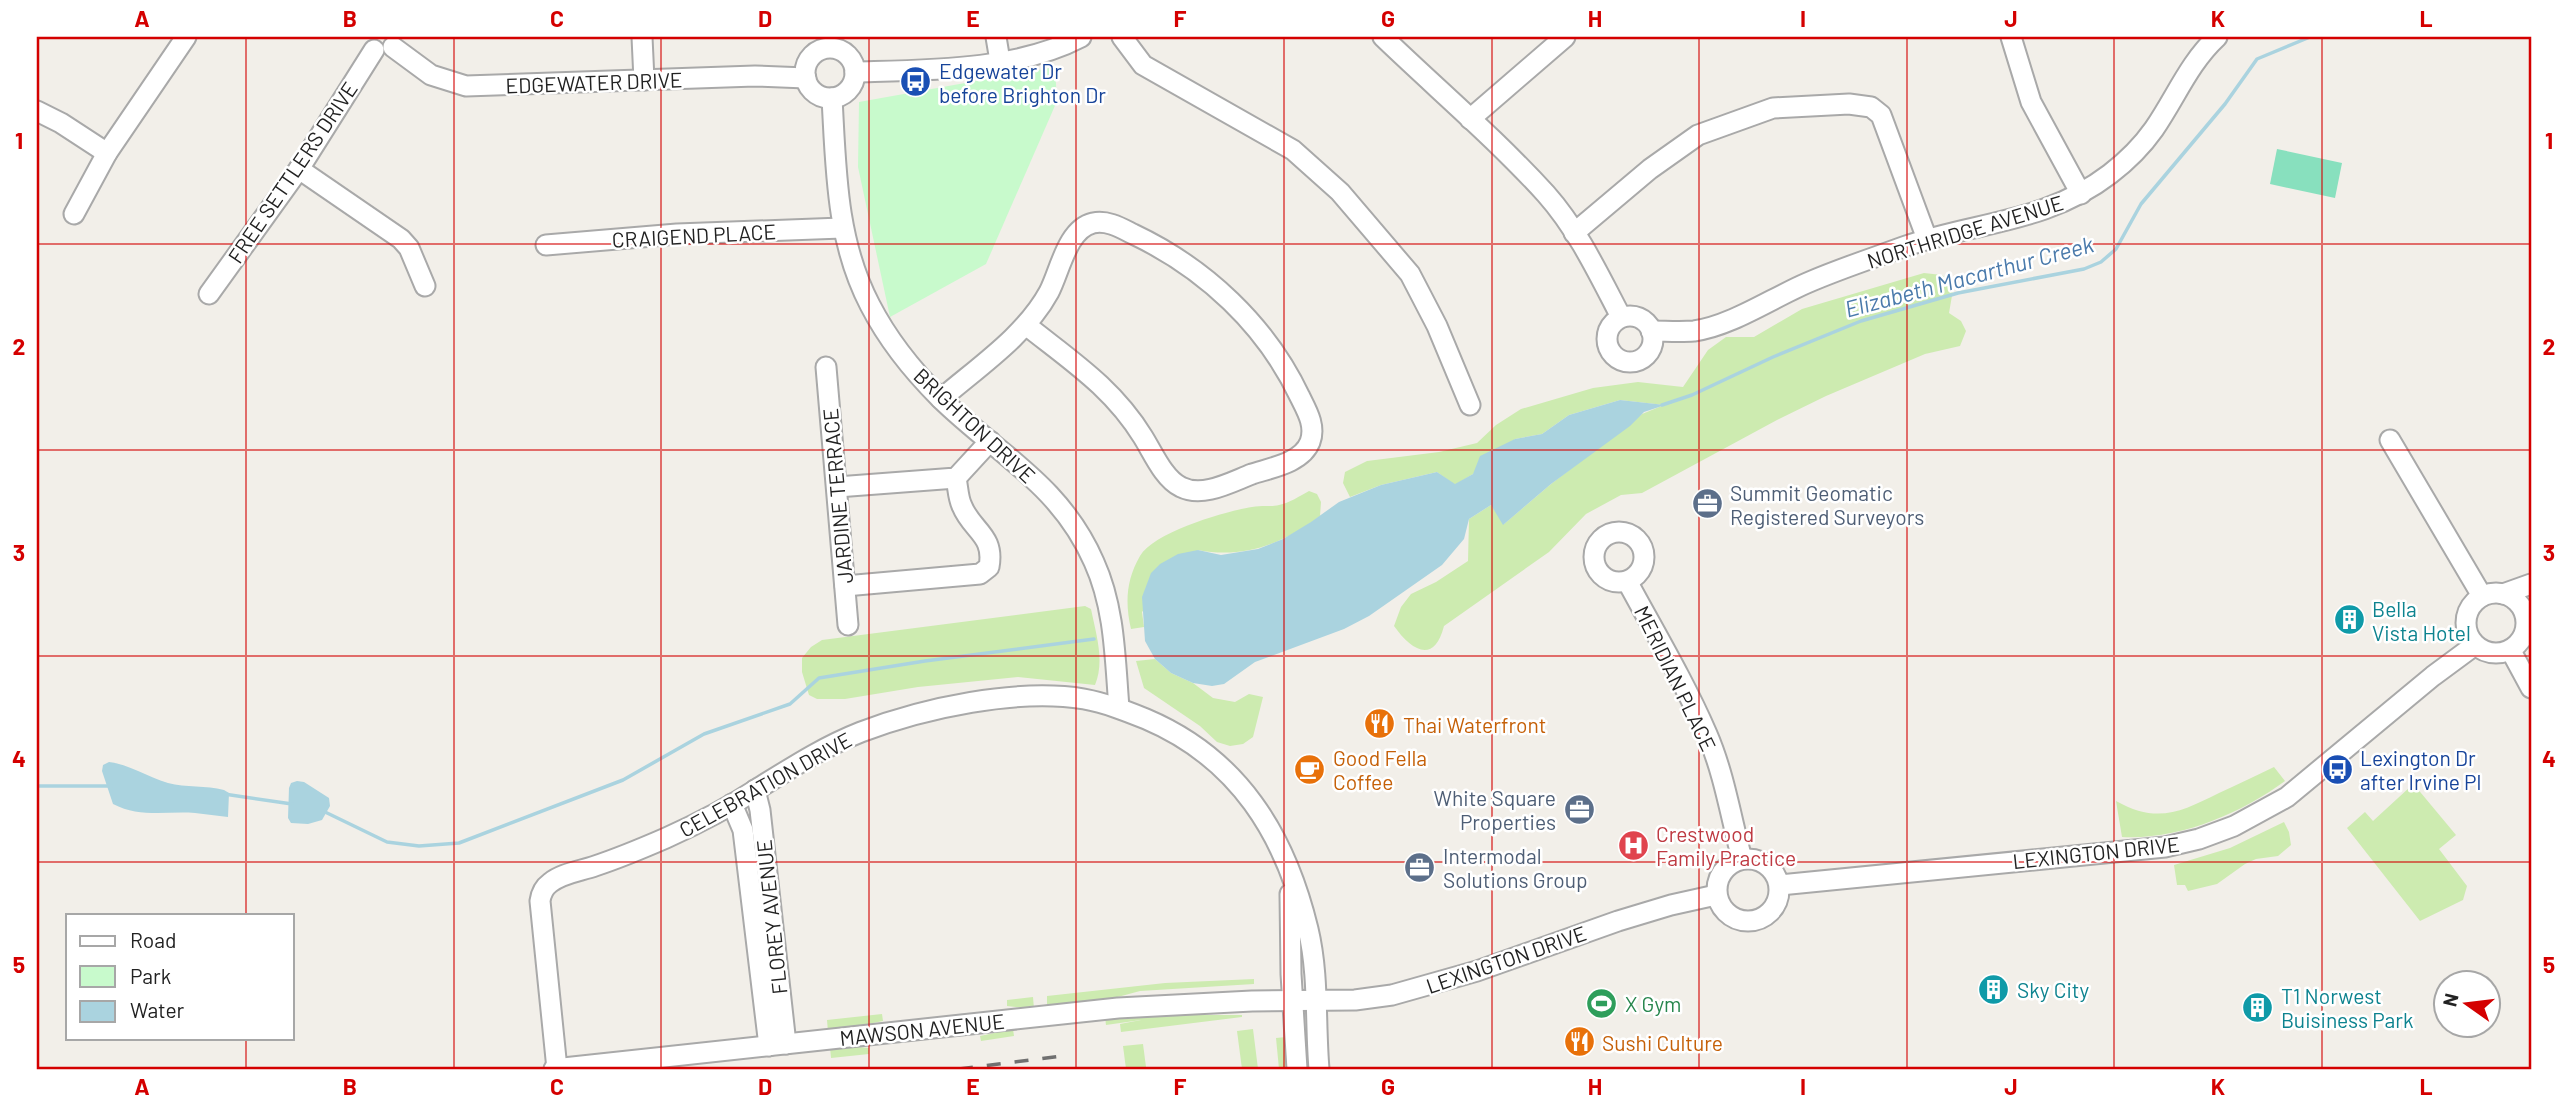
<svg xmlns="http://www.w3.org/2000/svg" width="2568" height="1106" font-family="Barlow,sans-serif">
  <rect width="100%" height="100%" fill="#f2efe9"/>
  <g fill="#cdebb0">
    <path d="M 1924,273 L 1942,275 L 1954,284 L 1949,313 L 1961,321 L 1966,331 L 1960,346 L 1925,354 L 1826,396 L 1777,420 L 1642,493 L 1621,495 L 1586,514 L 1549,552 L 1444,626 C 1434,665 1411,650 1394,626 L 1401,607 L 1411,594 L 1436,582 L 1468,561 L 1469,519 L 1491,505 L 1504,524 L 1551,484 L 1642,414 L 1664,405 L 1620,400 L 1569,415 L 1542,434 L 1515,439 L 1473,474 L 1455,485 L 1437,472 L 1381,485 L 1350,497 L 1343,483 L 1345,472 L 1367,461 L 1439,452 L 1477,443 L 1496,425 L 1521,409 L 1593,388 L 1638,382 L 1683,387 L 1708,350 L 1726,337 L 1754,337 L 1802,309 Z"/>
    <path d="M 1309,491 L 1317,494 L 1321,502 L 1320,516 C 1283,544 1243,559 1198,550 L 1142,612 L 1144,627 L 1131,629 C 1125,603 1126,580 1140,556 C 1154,532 1226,511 1252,507 C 1261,505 1271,507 1279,505 C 1289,503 1300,496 1309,491 Z"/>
    <path d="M 1085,606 L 1091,609 C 1096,634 1105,661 1095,685 L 1018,677 L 918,687 L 845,699 L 817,699 L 809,695 L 802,672 L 802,658 L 811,647 L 822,640 Z"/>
    <path d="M 1155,659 L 1171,673 L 1193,683 L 1213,698 L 1235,702 L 1249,694 L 1263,697 L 1253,737 L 1243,744 L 1230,746 L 1217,742 L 1200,726 L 1144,688 L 1136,661 Z"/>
    <path d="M 2274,767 L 2285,781 C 2240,814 2179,840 2122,837 L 2116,801 C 2157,824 2181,812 2219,793 C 2238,784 2256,776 2274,767 Z"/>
    <path d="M 2410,787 L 2412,790 L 2416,787 L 2456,835 L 2439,849 L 2467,886 L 2463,900 L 2420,921 L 2347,828 L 2365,812 L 2373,821 Z"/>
    <path d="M 2284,822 L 2289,832 L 2291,845 L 2278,856 L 2256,859 L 2245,864 L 2217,884 L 2188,891 L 2185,885 L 2177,885 L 2174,865 L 2230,848 Z"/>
    <path d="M 1254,979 L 1254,984 L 1140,991 L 1103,1001 L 1047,1008 L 1047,996 L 1165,983 Z"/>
    <path d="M 1033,997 L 1034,1009 L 1007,1006 L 1007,1000 Z"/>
    <path d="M 882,1014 L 883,1021 L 828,1032 L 827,1020 Z"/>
    <path d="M 1184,1015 L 1242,1015 L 1242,1017 L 1121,1032 L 1120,1024 L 1141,1020 L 1106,1025 L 1105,1017 Z"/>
    <path d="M 1013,1029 L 1014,1036 L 981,1041 L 980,1036 Z"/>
    <path d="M 1253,1029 L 1258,1069 L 1242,1069 L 1237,1031 Z"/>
    <path d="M 1286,1037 L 1288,1069 L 1279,1069 L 1276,1038 Z"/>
    <path d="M 1143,1044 L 1146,1067 L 1126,1069 L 1123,1046 Z"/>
    <path d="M 847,1046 L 869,1048 L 869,1054 L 831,1058 L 830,1047 Z"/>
  </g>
  <path fill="#c8facc" d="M 1055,67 L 1057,101 L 986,264 L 890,317 L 858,167 L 859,102 Z"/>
  <path fill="#88e0be" d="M 2277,149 L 2342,163 L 2335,198 L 2270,184 Z"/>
  <g fill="#aad3df">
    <path d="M 1620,400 L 1665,405 L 1644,412 L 1630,426 L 1551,484 L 1503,525 L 1491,505 L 1469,519 L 1464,539 L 1442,565 L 1369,616 L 1344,629 L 1255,662 L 1224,684 L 1212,686 L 1193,683 L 1171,673 L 1155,659 L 1145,641 L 1142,597 L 1151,573 L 1160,564 L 1178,554 L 1198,550 L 1221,555 L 1258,549 L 1283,539 L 1311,522 L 1339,502 L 1381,485 L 1437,472 L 1455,484 L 1473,474 L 1480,456 L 1515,439 L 1542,434 L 1569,415 Z"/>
    <path d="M 109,762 C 128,764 148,777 168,783 C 186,788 206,785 224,790 L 229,793 L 228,817 C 217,816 206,814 195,813 C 166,811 140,818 113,804 L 102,771 L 103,765 Z"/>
    <path d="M 297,781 L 304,782 L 329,798 L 330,806 L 322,820 L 308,824 L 291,823 L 288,818 L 289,788 L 291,783 Z"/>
  </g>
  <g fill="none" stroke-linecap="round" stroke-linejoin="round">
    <g stroke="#aad3df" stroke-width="3.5">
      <path d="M 1662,405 L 1692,395 L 1773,357 L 1861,321 L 1958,293 L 2084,269 L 2101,262 L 2116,249 L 2141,204 L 2225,104 L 2257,59 L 2310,37"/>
      <path d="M 37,786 L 111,786"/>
      <path d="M 224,794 L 292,804"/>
      <path d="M 323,811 L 387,842 L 419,846 L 459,843 L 623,780 L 704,734 L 790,704 L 819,678 L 925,661 L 1094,639"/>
    </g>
    <defs>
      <g id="minor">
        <path d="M 642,37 L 644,80"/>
        <path d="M 996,37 L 1000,61"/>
        <path d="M 1122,37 L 1143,65 L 1293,150 L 1340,192 L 1410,274 L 1437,326 L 1470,405"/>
        <path d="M 1383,37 C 1437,89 1495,138 1546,194 C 1578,230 1599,275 1621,317"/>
        <path d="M 2011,37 L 2031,102 L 2081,194"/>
        <path d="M 393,47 L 431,75 L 466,86 L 755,76 L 806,78"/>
        <circle cx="830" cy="73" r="25"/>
        <path d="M 855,72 C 927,70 1016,71 1081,37"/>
        <path d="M 832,98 C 836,169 836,240 870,305 C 888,340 912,370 940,398 C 997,454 1060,484 1094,562 C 1115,608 1115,659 1119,708"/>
        <path d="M 37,111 L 61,123 L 107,153"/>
        <path d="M 1470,119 L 1565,37"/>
        <path d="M 299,169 L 401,239 L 409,248 L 425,286"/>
        <path d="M 74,214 L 107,153 L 186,37"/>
        <path d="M 1574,233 L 1650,169 L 1698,135 L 1773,108 L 1849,104 L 1871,107 L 1881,115 L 1927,239"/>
        <path d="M 546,245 L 677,234 L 842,228"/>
        <path d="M 209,294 L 299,169 L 374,50"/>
        <circle cx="1630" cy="339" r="23"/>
        <path d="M 1651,331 C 1665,331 1680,332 1694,331 C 1731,326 1772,298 1807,283 C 1839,269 1873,258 1906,246 C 1979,221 2046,223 2110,174 C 2127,161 2142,146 2154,129 C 2176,97 2189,63 2217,37"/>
        <path d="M 826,367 L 848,625"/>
        <path d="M 941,399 C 978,367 1025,336 1049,292 C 1060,271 1067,229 1093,223 C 1108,220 1121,228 1133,234 C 1205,268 1266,325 1300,397 C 1307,411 1316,426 1310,442 C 1302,463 1270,468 1252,474 C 1231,482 1203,498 1181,487 C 1164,479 1153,453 1143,437 C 1112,387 1071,361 1026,325"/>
        <path d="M 2390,440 L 2482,596"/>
        <path d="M 837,487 L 956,478 L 990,441"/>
        <circle cx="1619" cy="557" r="25"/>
        <path d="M 1627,581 C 1654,631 1684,681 1707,734 C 1724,773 1731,818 1742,859"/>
        <path d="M 845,586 L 980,574 L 989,567 C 995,535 972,531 962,506 C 958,498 958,487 956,478"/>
        <circle cx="2496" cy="623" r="30"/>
        <path d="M 2503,594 L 2531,584"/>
        <path d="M 2511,651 L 2531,688"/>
        <path d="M 755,790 L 760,810 L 786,1044"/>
        <path d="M 732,804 L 743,830 L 769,1046"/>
        <circle cx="1748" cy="890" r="31"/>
        <path d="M 1780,885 L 2165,847 L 2199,839 L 2234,826 L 2287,797 L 2433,676 L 2475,645"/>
        <path d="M 1290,894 L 1291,974 L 1297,1069"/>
        <path d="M 554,1069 L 1118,1008 L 1252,1001 L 1355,1000 L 1392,995 L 1477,971 L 1618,921 L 1671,905 L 1716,895"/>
        <path d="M 557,1069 L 540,901 C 541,894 543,888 550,883 C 562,873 581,871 595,866 C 619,858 643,848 666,838 C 697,824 728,808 757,789 C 791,768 823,747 861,732 C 924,708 1017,688 1084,699 C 1106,703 1126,711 1146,719 C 1238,758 1285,834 1308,929 C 1319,975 1315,1022 1319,1069"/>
      </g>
    </defs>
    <use href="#minor" stroke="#a9a9a9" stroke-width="23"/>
    <use href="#minor" stroke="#fff" stroke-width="19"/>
    <path stroke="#707070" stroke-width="3.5" stroke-dasharray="14 14" stroke-linecap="butt" d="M 959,1069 L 1070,1055"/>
  </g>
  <path fill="none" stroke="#d40000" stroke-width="2" stroke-opacity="0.55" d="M 246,37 L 246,915M 454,37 L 454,1069M 661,37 L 661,1069M 869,37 L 869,1069M 1076,37 L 1076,1069M 1284,37 L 1284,1069M 1492,37 L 1492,1069M 1699,37 L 1699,1069M 1907,37 L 1907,1069M 2114,37 L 2114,1069M 2322,37 L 2322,1069M 37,244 L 2531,244M 37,450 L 2531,450M 37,656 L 2531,656M 37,862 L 2531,862M 246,1038 L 246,1069"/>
  <defs>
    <symbol id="bus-disc" viewBox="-11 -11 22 22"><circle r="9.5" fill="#1a4fb4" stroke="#fff"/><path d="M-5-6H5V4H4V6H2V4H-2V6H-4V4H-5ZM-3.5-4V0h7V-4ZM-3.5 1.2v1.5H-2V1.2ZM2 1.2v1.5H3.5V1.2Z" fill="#fff"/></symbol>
    <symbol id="office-disc" viewBox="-11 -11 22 22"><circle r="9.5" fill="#5c6f8a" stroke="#fff"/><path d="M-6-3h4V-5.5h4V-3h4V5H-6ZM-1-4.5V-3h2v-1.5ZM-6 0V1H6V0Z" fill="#fff"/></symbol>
    <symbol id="building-disc" viewBox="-11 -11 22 22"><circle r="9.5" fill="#0f9aa8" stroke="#fff"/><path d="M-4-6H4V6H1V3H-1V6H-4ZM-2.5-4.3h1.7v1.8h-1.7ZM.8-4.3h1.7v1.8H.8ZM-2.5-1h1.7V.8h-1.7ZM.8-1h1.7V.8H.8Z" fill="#fff"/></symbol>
    <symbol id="restaurant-disc" viewBox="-11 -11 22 22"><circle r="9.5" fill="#e8710a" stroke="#fff"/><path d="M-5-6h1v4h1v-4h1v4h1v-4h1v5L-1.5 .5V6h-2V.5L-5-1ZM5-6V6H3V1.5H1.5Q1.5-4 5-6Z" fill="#fff"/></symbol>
    <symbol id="cafe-disc" viewBox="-11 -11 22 22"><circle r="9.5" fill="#e8710a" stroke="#fff"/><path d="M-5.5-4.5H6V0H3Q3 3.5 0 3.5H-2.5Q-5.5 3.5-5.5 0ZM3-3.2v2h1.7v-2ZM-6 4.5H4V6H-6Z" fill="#fff"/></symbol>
    <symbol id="hospital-disc" viewBox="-11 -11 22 22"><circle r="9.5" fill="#e0444e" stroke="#fff"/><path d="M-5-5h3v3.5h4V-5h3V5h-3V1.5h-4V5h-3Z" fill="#fff"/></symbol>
    <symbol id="stadium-disc" viewBox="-11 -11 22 22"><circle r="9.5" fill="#2e9e5b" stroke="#fff"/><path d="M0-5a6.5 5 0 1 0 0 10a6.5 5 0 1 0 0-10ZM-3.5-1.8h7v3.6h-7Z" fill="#fff"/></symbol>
  </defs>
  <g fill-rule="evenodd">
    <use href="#bus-disc" x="898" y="64" width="35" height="35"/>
    <use href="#office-disc" x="1690" y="486" width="35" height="35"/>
    <use href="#building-disc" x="2332" y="602" width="35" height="35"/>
    <use href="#restaurant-disc" x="1362" y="706" width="35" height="35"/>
    <use href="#cafe-disc" x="1292" y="752" width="35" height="35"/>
    <use href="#bus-disc" x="2320" y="752" width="35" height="35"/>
    <use href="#office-disc" x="1562" y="792" width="35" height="35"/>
    <use href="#hospital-disc" x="1616" y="828" width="35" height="35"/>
    <use href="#office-disc" x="1402" y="850" width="35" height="35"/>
    <use href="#building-disc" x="1976" y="972" width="35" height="35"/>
    <use href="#stadium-disc" x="1584" y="986" width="35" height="35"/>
    <use href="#building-disc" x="2240" y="990" width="35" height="35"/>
    <use href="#restaurant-disc" x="1562" y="1024" width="35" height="35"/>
  </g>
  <g text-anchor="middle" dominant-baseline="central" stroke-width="5" stroke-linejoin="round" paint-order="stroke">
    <g font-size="21" fill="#164399" stroke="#fff" text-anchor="start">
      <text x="939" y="70">Edgewater Dr<tspan x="939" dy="24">before Brighton Dr</tspan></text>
      <text x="2360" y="757">Lexington Dr<tspan x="2360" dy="24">after Irvine Pl</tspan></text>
    </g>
    <g font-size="21" fill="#222" stroke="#fff">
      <text transform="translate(594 82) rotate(-2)">EDGEWATER DRIVE</text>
      <text transform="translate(292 172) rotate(-56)">FREE SETTLERS DRIVE</text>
      <text transform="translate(1965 231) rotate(-17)">NORTHRIDGE AVENUE</text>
      <text transform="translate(694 235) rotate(-3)">CRAIGEND PLACE</text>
      <text transform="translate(975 425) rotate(43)">BRIGHTON DRIVE</text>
      <text transform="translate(837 496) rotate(-95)">JARDINE TERRACE</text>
      <text transform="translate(1676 678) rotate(64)">MERIDIAN PLACE</text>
      <text transform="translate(765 784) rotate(-29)">CELEBRATION DRIVE</text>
      <text transform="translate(2096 852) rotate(-6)">LEXINGTON DRIVE</text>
      <text transform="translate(771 917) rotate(-96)">FLOREY AVENUE</text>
      <text transform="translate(1506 959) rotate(-19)">LEXINGTON DRIVE</text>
      <text transform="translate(922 1029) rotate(-6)">MAWSON AVENUE</text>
    </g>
    <g font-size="21" fill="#4e5e75" stroke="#fff" text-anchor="start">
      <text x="1730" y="492">Summit Geomatic<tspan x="1730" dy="24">Registered Surveyors</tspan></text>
      <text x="1556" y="797" text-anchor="end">White Square<tspan x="1556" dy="24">Properties</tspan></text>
      <text x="1443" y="855">Intermodal<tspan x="1443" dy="24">Solutions Group</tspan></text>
    </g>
    <g font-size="21" fill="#0d838f" stroke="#fff" text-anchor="start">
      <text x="2372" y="608">Bella<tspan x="2372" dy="24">Vista Hotel</tspan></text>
      <text x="2017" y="989">Sky City</text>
      <text x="2281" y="995">T1 Norwest<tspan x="2281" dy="24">Buisiness Park</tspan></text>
    </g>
    <g font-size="21" fill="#c56008" stroke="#fff" text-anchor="start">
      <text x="1403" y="724">Thai Waterfront</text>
      <text x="1333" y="757">Good Fella<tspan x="1333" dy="24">Coffee</tspan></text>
      <text x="1602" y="1042">Sushi Culture</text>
    </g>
    <g font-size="21" fill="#be3a42" stroke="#fff" text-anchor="start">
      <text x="1656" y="833">Crestwood<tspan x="1656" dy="24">Family Practice</tspan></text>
    </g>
    <g font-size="21" fill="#27864d" stroke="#fff" text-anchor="start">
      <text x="1625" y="1003">X Gym</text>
    </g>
    <g font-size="23" font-style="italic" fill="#4a7aab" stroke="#fff">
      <text transform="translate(1969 276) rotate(-15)">Elizabeth Macarthur Creek</text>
    </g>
  </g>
  <rect width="2568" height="1106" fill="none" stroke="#ffffff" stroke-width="77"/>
  <rect x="66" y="914" width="228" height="126" fill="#ffffff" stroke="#a7a7a7" stroke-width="2"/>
  <rect x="80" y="936" width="35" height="10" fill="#ffffff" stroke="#a7a7a7" stroke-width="2"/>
  <text x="130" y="948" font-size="21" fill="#222222">Road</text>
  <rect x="80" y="966" width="35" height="21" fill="#c8facc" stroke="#a7a7a7" stroke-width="2"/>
  <text x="130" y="984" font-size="21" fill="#222222">Park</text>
  <rect x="80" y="1001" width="35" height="21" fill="#aad3df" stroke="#a7a7a7" stroke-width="2"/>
  <text x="130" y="1018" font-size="21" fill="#222222">Water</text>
  <g transform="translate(2467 1004) rotate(284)"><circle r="33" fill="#ffffff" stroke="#a7a7a7" stroke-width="2"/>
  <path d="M0-5L12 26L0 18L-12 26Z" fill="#d40000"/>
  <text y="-10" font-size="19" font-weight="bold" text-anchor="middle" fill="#222222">N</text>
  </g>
  <rect x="38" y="38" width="2492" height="1030" fill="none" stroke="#d40000" stroke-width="2.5"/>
  <g font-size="23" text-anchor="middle" font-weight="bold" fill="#d40000">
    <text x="142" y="27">A</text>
    <text x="350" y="27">B</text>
    <text x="557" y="27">C</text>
    <text x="765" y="27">D</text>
    <text x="973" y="27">E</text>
    <text x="1180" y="27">F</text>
    <text x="1388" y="27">G</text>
    <text x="1595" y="27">H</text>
    <text x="1803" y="27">I</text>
    <text x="2011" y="27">J</text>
    <text x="2218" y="27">K</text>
    <text x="2426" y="27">L</text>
    <text x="19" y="149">1</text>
    <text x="2549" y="149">1</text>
    <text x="19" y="355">2</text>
    <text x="2549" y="355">2</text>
    <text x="19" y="561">3</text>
    <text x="2549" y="561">3</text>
    <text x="19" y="767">4</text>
    <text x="2549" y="767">4</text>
    <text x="19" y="973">5</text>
    <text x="2549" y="973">5</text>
    <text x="142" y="1095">A</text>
    <text x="350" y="1095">B</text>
    <text x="557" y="1095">C</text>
    <text x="765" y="1095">D</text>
    <text x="973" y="1095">E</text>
    <text x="1180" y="1095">F</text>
    <text x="1388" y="1095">G</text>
    <text x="1595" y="1095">H</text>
    <text x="1803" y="1095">I</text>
    <text x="2011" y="1095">J</text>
    <text x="2218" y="1095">K</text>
    <text x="2426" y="1095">L</text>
  </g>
</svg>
